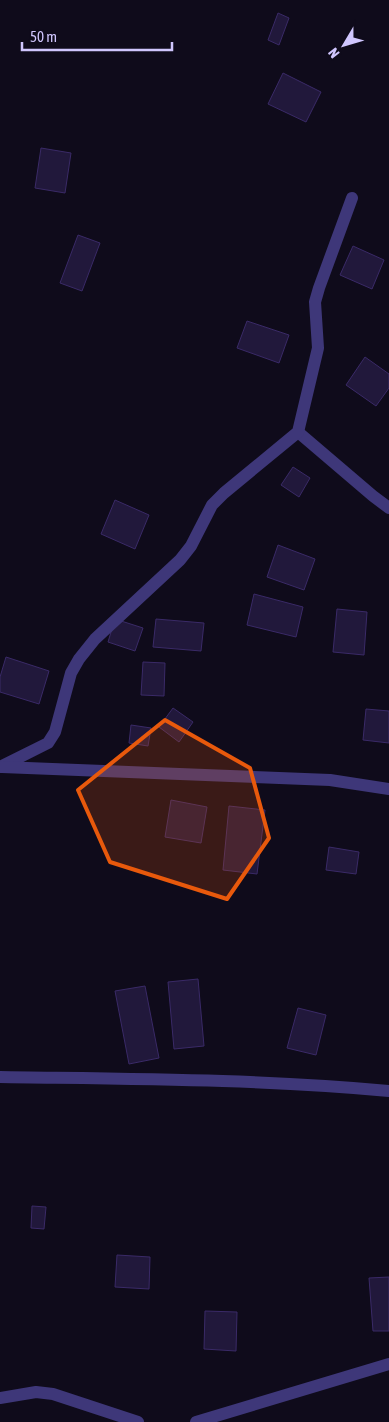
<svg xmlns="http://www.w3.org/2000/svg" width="389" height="1422" font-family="'Asap Condensed',sans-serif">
  <rect width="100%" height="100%" fill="#0f0b1b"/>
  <g fill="#21183b" stroke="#3a2a67">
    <path d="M 278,13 L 289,18 L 279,45 L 268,40 Z"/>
    <path d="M 283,73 L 321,92 L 306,122 L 268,104 Z"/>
    <path d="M 41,148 L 71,153 L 65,193 L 35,188 Z"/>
    <path d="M 78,235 L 100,243 L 82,291 L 60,283 Z"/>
    <path d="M 353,246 L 384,260 L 372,289 L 340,275 Z"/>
    <path d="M 247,321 L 289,335 L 279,363 L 237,348 Z"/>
    <path d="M 365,357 L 389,374 L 389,388 L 376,406 L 346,385 Z"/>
    <path d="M 293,467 L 310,478 L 299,497 L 281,485 Z"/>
    <path d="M 115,500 L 149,515 L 135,549 L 101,534 Z"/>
    <path d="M 278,545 L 315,559 L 304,590 L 267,577 Z"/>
    <path d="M 254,594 L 303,607 L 296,637 L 247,625 Z"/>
    <path d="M 337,609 L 367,612 L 364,655 L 333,652 Z"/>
    <path d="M 115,619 L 143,628 L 135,651 L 108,642 Z"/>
    <path d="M 156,619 L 204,623 L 201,651 L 153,647 Z"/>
    <path d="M 6,657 L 49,671 L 39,704 L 0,692 L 0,677 Z"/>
    <path d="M 143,662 L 165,663 L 164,696 L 141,695 Z"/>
    <path d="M 173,708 L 193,722 L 179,742 L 159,727 Z"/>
    <path d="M 366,709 L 389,711 L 389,743 L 363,740 Z"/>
    <path d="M 131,725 L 151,728 L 148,746 L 129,743 Z"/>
    <path d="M 171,800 L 207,807 L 201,843 L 165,837 Z"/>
    <path d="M 229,806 L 265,810 L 257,874 L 223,870 Z"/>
    <path d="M 329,847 L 359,852 L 356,874 L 326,870 Z"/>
    <path d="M 198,979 L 204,1046 L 174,1049 L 168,982 Z"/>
    <path d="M 145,986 L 159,1058 L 129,1064 L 115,991 Z"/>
    <path d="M 298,1008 L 326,1015 L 316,1055 L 287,1048 Z"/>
    <path d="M 32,1206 L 46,1207 L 44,1229 L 31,1228 Z"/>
    <path d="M 117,1255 L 150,1257 L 149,1289 L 115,1287 Z"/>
    <path d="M 389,1277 L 389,1331 L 373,1331 L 369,1278 Z"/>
    <path d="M 205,1311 L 237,1312 L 236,1351 L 204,1349 Z"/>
  </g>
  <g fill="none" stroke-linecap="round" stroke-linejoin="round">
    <g stroke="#3e3779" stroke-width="12">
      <path d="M 298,432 L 373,496 L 389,508"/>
      <path d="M 0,767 L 48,743 L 55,732 L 71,673 L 79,659 L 95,639 L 180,560 L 191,546 L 212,505 L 224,493 L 298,432 L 318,348 L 315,302 L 319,288 L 352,198"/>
      <path d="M 2,767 L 330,780 L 389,789"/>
      <path d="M 0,1077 C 130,1079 260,1079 389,1091"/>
      <path d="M 0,1398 L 36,1392 L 53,1394 L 138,1422"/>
      <path d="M 196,1422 L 389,1364"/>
    </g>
  </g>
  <path fill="#e8590c" fill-opacity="0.2" stroke="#e8590c" stroke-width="4" stroke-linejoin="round" d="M 165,720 L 250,768 L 269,838 L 227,899 L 110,862 L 78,790 Z"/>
  <g transform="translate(344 45) rotate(232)" stroke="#0f0b1b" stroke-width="4" paint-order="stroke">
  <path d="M0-4L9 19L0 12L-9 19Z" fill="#d0c6fe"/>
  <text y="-8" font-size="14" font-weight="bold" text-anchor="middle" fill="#d0c6fe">N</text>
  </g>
  <path d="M22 42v8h150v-8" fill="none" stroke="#d0c6fe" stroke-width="2.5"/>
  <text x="30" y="42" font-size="15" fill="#d0c6fe" stroke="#0f0b1b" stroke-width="4" paint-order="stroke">50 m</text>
</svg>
